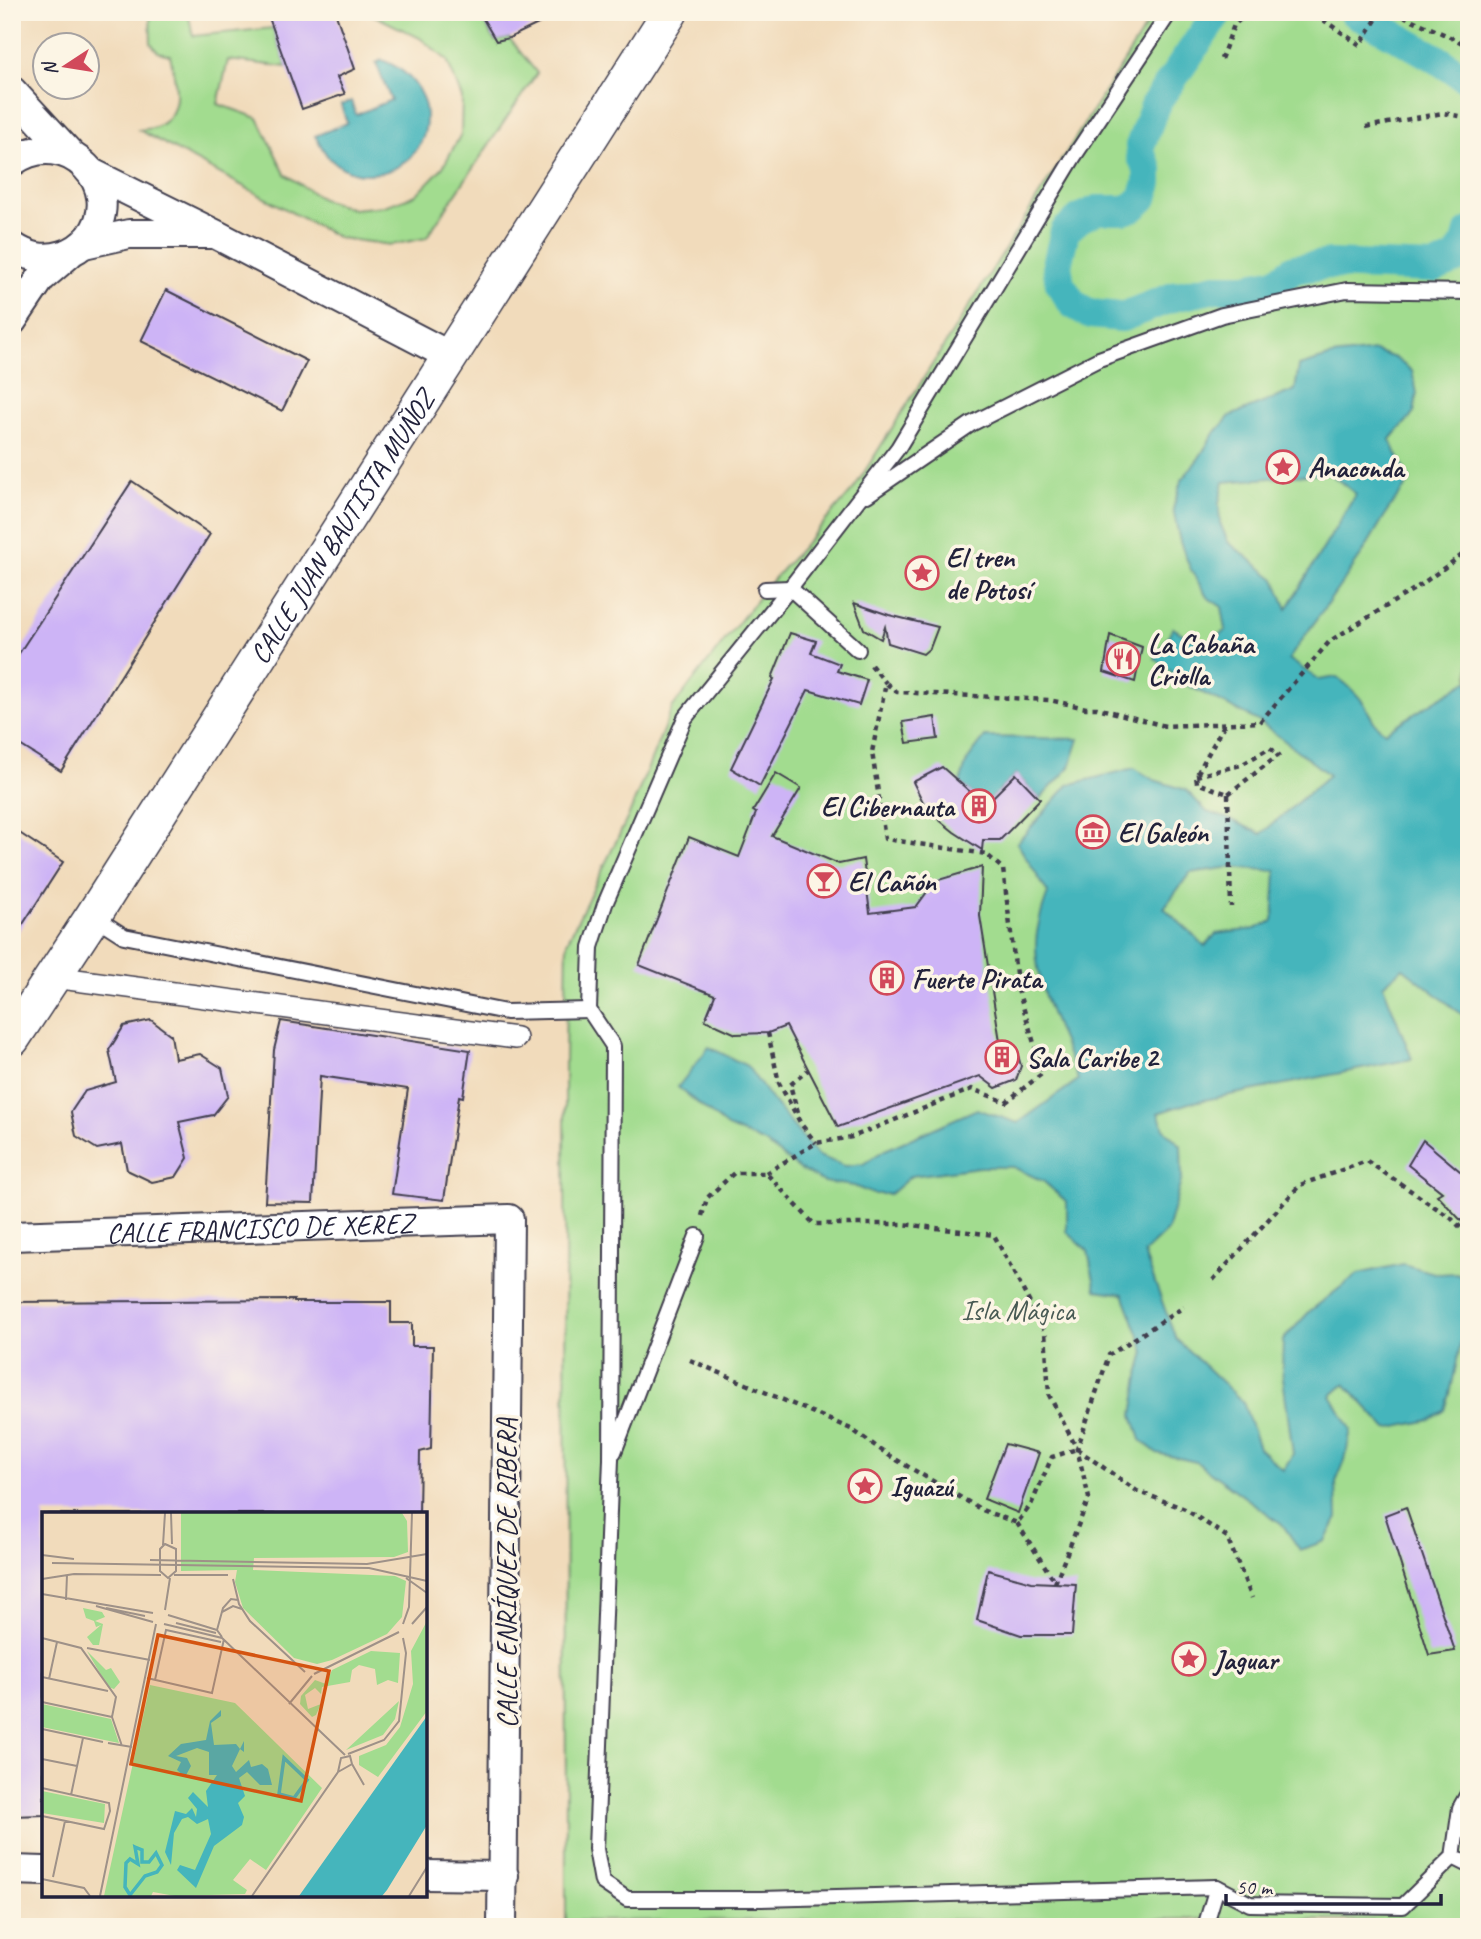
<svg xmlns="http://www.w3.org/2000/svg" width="1481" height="1939" font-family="Caveat,sans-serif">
  <rect width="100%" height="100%" fill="#fcf5e5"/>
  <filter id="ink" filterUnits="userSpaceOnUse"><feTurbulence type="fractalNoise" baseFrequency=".0143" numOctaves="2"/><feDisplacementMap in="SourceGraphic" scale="14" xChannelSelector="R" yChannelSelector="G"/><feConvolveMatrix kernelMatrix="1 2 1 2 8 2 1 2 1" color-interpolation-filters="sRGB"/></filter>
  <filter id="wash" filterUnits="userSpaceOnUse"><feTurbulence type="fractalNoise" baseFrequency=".00686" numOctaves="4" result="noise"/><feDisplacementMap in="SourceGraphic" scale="28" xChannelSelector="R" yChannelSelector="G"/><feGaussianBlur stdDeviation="1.57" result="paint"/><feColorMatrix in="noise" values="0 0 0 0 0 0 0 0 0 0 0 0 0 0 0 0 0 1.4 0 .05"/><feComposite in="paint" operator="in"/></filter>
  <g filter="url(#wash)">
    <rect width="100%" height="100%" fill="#f1dbbb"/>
    <g fill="#a2dc8f" stroke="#627f65" stroke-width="2">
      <path d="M 150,12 L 188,12 L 193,36 L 273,28 L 287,67 L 228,60 L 218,104 L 258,118 L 285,174 L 322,199 L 353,209 L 384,206 L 416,195 L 443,167 L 461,134 L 462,98 L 447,60 L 420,38 L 373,15 L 374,12 L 479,12 L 495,41 L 509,38 L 537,73 L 426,238 L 391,245 L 339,238 L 139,130 C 144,129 151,129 156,127 C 186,114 175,79 170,55 L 158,52 L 151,43 Z"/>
      <path d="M 1155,12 L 1469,12 L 1469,1922 L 1207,1919 L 566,1921 L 565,1059 L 567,942 L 629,815 L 672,708 L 765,589 L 853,490 Z"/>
    </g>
    <g fill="#45b5bc" stroke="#346c7c" stroke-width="2" fill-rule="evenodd">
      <path d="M 382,60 C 448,85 437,171 369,174 C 355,175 340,168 330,159 C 324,153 320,143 315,136 L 347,123 L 341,105 L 351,101 L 356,115 L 391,100 L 376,63 Z"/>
      <path d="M 1375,351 L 1395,358 L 1412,371 L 1417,393 L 1414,413 L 1390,440 L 1410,481 L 1390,507 L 1362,554 L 1289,659 L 1319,680 L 1337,677 C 1348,685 1357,693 1365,705 C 1372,718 1373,724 1385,732 L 1469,680 L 1469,1020 L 1403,968 L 1383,985 L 1412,1059 L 1189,1103 L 1158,1113 L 1165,1131 L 1181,1145 L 1182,1178 L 1167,1231 L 1144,1253 L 1176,1339 L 1243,1402 L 1259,1448 L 1283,1470 L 1293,1454 L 1282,1370 L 1283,1340 L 1310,1311 L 1358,1274 L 1403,1264 L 1438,1274 L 1457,1273 L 1469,1284 L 1469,1329 L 1463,1332 L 1450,1394 L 1445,1410 L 1430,1420 L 1387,1429 L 1345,1384 L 1331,1396 L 1351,1429 L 1345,1460 L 1336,1482 L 1337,1518 L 1325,1541 L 1300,1550 L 1282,1524 L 1196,1462 L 1157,1453 L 1141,1440 L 1133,1415 L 1140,1370 L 1145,1352 L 1123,1294 L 1096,1290 L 1088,1251 L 1067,1232 L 1067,1202 L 1043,1181 L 1013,1167 L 980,1167 L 911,1176 L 890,1194 L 873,1194 L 854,1186 L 824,1182 L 801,1170 L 765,1143 L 727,1127 L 678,1087 L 709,1047 L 747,1066 L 773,1102 L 818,1156 L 845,1166 L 863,1164 L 885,1150 L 977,1109 L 1018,1123 L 1078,1080 C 1063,1037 1036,992 1036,946 C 1036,929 1042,909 1048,893 L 1017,843 L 1068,785 L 1134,768 L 1154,780 L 1186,790 L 1207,812 L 1232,820 L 1261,834 L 1329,775 L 1260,722 L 1189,686 L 1155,658 L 1173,628 L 1189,638 L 1206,644 L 1226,630 L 1222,607 L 1207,597 L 1191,570 L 1180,542 L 1173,509 L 1181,481 L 1199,458 L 1213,435 L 1230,416 L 1295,390 L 1299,366 L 1332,356 ZM 1329,473 L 1356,494 L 1287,609 L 1275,579 L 1228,542 L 1220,523 L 1219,503 L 1224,482 ZM 1232,867 L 1276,871 L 1273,921 L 1255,929 L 1216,934 L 1205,946 L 1164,908 L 1190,873 Z"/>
      <path d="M 985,737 L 1079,739 L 1070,767 L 1040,799 L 1016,774 L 989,801 L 981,802 L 960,783 L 967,761 Z"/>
    </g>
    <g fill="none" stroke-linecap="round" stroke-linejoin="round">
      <g stroke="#45b5bc" stroke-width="30">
        <path d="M 1218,12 L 1156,103 L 1140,146 L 1141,155 L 1148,169 L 1148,183 L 1143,198 L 1133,207 L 1124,210 L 1097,210 L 1080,218 L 1065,231 L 1057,265 L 1060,284 L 1073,304 L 1090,314 L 1122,317 L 1173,297 L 1216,288 L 1246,288 L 1276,282 L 1294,269 L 1330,264 L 1434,268 L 1456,259 L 1466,243 L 1469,232"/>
        <path d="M 1353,12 L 1437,59 L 1469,80"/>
      </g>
    </g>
    <g id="blocks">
      <g fill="#cdb4f6">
        <path d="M 267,12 L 335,12 L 355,69 L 337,77 L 345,94 L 302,109 Z"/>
        <path d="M 479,12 L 563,12 L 509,38 L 496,41 Z"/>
        <path d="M 166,290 L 307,361 L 282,411 L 141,341 Z"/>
        <path d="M 132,481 L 210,534 L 61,771 L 12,740 L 12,664 Z"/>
        <path d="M 854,603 L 889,615 L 938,627 L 930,648 L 923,654 L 888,643 L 885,627 L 881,639 L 864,629 Z"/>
        <path d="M 790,633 L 816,641 L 811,653 L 840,664 L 837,671 L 867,680 L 859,705 L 808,690 L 760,786 L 731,768 L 774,679 L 772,678 Z"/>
        <path d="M 1110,635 L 1142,647 L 1135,682 L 1104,672 Z"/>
        <path d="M 935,717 L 938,739 L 907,743 L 903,722 Z"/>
        <path d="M 942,767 L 985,805 L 1016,774 L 1040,799 L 1000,840 L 983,840 L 982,850 L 954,832 L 927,810 L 913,782 Z"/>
        <path d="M 776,773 L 801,788 L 772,836 L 839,864 L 863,859 L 870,913 L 916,907 L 935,881 L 982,867 L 980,916 L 1000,1041 L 1016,1048 L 1021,1066 L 1016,1080 L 996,1088 L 980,1076 L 838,1127 L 786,1026 L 768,1033 L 736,1034 L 705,1020 L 715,995 L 639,965 L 689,837 L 739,857 L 756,813 L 753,811 Z"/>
        <path d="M 12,828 L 63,862 L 12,941 Z"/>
        <path d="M 151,1020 L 171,1035 L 175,1059 L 200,1054 L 222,1068 L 228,1096 L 213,1115 L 179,1122 L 188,1158 L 176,1177 L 152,1182 L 127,1170 L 122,1144 L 97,1149 L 76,1136 L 71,1112 L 85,1091 L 116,1082 L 109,1050 L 124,1026 Z"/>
        <path d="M 281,1021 L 470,1050 L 463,1097 L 459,1096 L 444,1200 L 392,1194 L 408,1089 L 320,1076 L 313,1203 L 265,1202 L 274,1050 Z"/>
        <path d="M 1423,1140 L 1466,1176 L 1469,1175 L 1469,1229 L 1437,1195 L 1442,1192 L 1408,1165 Z"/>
        <path d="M 294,1300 L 294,1302 L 391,1302 L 391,1323 L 412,1323 L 412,1346 L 433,1346 L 431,1449 L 420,1452 L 419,1514 L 44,1514 L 44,1815 L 12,1816 L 12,1302 Z"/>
        <path d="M 1005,1444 L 1039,1453 L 1018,1513 L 984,1499 Z"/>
        <path d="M 1406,1507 L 1455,1651 L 1429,1655 L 1385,1515 Z"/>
        <path d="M 988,1570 L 1032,1582 L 1076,1584 L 1072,1635 L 1021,1635 L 977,1620 Z"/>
      </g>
    </g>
  </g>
  <g filter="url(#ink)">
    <use href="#blocks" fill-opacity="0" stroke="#413e4e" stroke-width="2"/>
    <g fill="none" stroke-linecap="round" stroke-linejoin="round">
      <defs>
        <g id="service">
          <path d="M 1170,12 L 1073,158 L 898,448 L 790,588 L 685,718 L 605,904 L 591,947 L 589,1010 L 613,1046 L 611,1459 L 596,1849 L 602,1882 L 627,1899 L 761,1899 L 1217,1887 L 1250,1904 L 1403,1906 L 1453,1857 L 1460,1808 L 1469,1792"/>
          <path d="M 867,495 L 971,424 L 1099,359 L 1222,315 L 1347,290 L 1469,292"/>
          <path d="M 765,589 L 790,588 L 858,650"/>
          <path d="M 93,916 L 124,936 L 506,1012 L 589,1010"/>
          <path d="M 614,1452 L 697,1236"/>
          <path d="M 1453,1857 L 1469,1865"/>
          <path d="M 1205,1927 L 1217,1887"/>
        </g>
        <path id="pedestrian" d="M 53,977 L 516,1038"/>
        <g id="minor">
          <path d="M 12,91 L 71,155"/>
          <path d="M 12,162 C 66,123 128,188 90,237 C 83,245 74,252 63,255 C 44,261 28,257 12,246"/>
          <path d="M 92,173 L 217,235 L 450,356"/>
          <path d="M 84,244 L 129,234 L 211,234"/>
          <path d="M 12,321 L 41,278 L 69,254"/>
          <path id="s1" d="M 12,1236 L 509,1219 L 502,1927"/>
          <path d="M 12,1870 L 44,1871"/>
          <path d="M 425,1875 L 504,1876"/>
        </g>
        <g id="tertiary">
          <path id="s2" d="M 12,1039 L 93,916 L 670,12"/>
        </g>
      </defs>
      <use href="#service" stroke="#413e4e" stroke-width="18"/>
      <use href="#pedestrian" stroke="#413e4e" stroke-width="24"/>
      <use href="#minor" stroke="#413e4e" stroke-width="32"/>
      <use href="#tertiary" stroke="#413e4e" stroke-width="38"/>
      <g stroke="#413e4e" stroke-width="4.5" stroke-dasharray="5 5" stroke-linecap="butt">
        <path d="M 1294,12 L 1319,17 L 1360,45 L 1381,12"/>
        <path d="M 1394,12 L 1435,30 L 1469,46"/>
        <path d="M 1221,59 L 1234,25 L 1248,12"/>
        <path d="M 1366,127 L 1443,113 L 1469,118"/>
        <path d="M 871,665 L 886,683"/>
        <path d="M 1224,725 L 1196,776 L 1197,783 L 1228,794"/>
        <path d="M 1196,776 L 1241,765 L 1270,748 L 1279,755 L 1228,794"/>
        <path d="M 1228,794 L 1231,907"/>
        <path d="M 768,1033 L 779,1083 L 801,1124 L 816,1143"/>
        <path d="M 798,1113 L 790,1085 L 808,1070"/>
        <path d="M 766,1173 L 816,1143 L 852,1137 L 972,1089 L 1006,1102 L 1043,1073 L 1018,990 L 1003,869 L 986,854 L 885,839 L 872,752 L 886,683 L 897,692 L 1049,700 L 1086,708 L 1097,708 L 1165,726 L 1260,722 L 1330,641 L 1419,586 L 1469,550"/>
        <path d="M 702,1216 L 707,1198 L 734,1173 L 766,1173 L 814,1224 L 903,1224 L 994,1235 L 1045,1332 L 1049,1395 L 1077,1449 L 1109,1355 L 1184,1307"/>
        <path d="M 1213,1280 L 1300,1185 L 1367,1161 L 1451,1218 L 1469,1236"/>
        <path d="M 690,1360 L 851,1429 L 890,1456 L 982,1510 L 1017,1523 L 1031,1505 L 1052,1457 L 1077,1449"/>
        <path d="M 1077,1449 L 1137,1491 L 1185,1509 L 1227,1537 L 1252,1598"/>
        <path d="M 1017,1523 L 1055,1582"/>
        <path d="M 1055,1583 L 1089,1498 L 1077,1449"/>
      </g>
      <use href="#service" stroke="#fff" stroke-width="14"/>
      <use href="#pedestrian" stroke="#fff" stroke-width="21"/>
      <use href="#minor" stroke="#fff" stroke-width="28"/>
      <use href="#tertiary" stroke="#fff" stroke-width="35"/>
    </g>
  </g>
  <defs>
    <symbol id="sight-ring" viewBox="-11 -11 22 22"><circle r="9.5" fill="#fcf5e5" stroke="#d1495b" stroke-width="1.5"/><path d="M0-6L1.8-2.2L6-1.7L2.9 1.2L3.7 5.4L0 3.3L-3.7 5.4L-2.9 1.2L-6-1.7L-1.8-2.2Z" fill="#d1495b"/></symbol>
    <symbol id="restaurant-ring" viewBox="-11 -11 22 22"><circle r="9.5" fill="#fcf5e5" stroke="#d1495b" stroke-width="1.5"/><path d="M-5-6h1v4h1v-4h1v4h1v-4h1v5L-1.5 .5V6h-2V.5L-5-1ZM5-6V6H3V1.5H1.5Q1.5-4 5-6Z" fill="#d1495b"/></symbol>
    <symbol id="building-ring" viewBox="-11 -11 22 22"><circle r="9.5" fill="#fcf5e5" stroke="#d1495b" stroke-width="1.5"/><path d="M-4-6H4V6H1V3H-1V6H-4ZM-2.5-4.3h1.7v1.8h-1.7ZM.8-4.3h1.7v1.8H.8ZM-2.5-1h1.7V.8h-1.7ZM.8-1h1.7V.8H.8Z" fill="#d1495b"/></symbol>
    <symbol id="museum-ring" viewBox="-11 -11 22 22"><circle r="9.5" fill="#fcf5e5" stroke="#d1495b" stroke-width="1.5"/><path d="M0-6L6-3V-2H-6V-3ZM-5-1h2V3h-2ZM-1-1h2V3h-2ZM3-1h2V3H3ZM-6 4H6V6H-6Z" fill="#d1495b"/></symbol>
    <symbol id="bar-ring" viewBox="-11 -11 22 22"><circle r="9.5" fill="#fcf5e5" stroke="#d1495b" stroke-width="1.5"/><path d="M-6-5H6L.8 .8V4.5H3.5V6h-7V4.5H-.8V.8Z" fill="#d1495b"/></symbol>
  </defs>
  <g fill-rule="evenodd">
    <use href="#sight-ring" x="1264" y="448" width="38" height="38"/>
    <use href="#sight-ring" x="903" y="554" width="38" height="38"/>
    <use href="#restaurant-ring" x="1104" y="640" width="38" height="38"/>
    <use href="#building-ring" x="960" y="787" width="38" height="38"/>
    <use href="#museum-ring" x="1074" y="813" width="38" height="38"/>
    <use href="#bar-ring" x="805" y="862" width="38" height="38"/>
    <use href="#building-ring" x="868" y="959" width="38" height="38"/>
    <use href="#building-ring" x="983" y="1038" width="38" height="38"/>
    <use href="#sight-ring" x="846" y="1467" width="38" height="38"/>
    <use href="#sight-ring" x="1170" y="1640" width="38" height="38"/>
  </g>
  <g text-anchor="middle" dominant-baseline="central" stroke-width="7" stroke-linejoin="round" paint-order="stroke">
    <g font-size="28" font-weight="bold" fill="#22223b" stroke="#fcf5e5" text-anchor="start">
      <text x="1308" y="467">Anaconda</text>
      <text x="946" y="557">El tren<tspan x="946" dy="32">de Potosí</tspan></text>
      <text x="1148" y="643">La Cabaña<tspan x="1148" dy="32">Criolla</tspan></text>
      <text x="954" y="806" text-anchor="end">El Cibernauta</text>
      <text x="1118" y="832">El Galeón</text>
      <text x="848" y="881">El Cañón</text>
      <text x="912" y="978">Fuerte Pirata</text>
      <text x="1026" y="1057">Sala Caribe 2</text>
      <text x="890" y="1486">Iguazú</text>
      <text x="1214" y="1659">Jaguar</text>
    </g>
    <g font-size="28" fill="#22223b" stroke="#fcf5e5">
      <text stroke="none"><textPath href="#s2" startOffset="609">CALLE JUAN BAUTISTA MUÑOZ</textPath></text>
      <text stroke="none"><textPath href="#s1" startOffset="248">CALLE FRANCISCO DE XEREZ</textPath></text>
      <text transform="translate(506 1573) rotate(-90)">CALLE ENRÍQUEZ DE RIBERA</text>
    </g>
    <g font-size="28" fill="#485a54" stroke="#fcf5e5">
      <text x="1018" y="1310">Isla Mágica</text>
    </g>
  </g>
  <g transform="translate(42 1512)">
    <rect width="385" height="385" fill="#f1dbbb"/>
    <path d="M 139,1 L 360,1 L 365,9 L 366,40 L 352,45 L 212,46 L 211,58 L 353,64 L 364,69 L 360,105 L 345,122 L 290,148 L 275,152 L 252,146 L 201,96 L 193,70 L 195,58 L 139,59 ZM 41,96 L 60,100 L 63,105 L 53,109 L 61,112 L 57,133 L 51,133 L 45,125 L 59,113 L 54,115 L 52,109 L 44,106 ZM 385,109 L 385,199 L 336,265 L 317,253 L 317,244 L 344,233 L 358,215 L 371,172 L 369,139 ZM 45,139 L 64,158 L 69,156 L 78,170 L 72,177 L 66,175 ZM 329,139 L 358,141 L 356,171 L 346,168 L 335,173 L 333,157 L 317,153 L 310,158 L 308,170 L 280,175 L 279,182 L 273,176 L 263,183 L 266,197 L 279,192 L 274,203 L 270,205 L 258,192 L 259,184 L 273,168 L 284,172 L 290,158 ZM 108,173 L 193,191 L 280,276 L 224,358 L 208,347 L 191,368 L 205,378 L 203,382 L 133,384 L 111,380 L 109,384 L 62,384 ZM 357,189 L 353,207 L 341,223 L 304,238 ZM 0,192 L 69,207 L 77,231 L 0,215 ZM 0,279 L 63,292 L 62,311 L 0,301 Z" fill="#a2dc8f"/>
    <path d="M 179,198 L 179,204 L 169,211 L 172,233 L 194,232 L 198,237 L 202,229 L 202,240 L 198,237 L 190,254 L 194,260 L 207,248 L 209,255 L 220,252 L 226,257 L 230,273 L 218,273 L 205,260 L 197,266 L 203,284 L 196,291 L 202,305 L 200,313 L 172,334 L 154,376 L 135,358 L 138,353 L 153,358 L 169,322 L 166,307 L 155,312 L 146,305 L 140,307 L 132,321 L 129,353 L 123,340 L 133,299 L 144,302 L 150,296 L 154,305 L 155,297 L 146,286 L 151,280 L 166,295 L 164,279 L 175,263 L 167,263 L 167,240 L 155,236 L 134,244 L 145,246 L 149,254 L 143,265 L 135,258 L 139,250 L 126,244 L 139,232 L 164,228 L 168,209 ZM 385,204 L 385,313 L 345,378 L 340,384 L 257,384 Z" fill="#45b5bc"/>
    <path fill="none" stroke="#45b5bc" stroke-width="3.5" d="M 242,246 L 265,268 L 252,286 L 237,282 ZM 93,335 L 100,338 L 100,350 L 107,350 L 114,341 L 120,353 L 115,360 L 103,364 L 88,383 L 83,375 L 84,351 L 88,347 L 96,352 Z"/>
    <path fill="none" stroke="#9e9188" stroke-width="2" d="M 129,1 L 130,32M 123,32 L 134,37 L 134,59 L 126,66 L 118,59 L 118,37 ZM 121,33 L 123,1M 0,43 L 32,47M 108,48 L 325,52 L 385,42M 10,51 L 327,56 L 385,69M 132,63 L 186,63M 364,66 L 385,81M 0,67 L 32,62 L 119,63M 191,67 L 197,92 L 208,109 L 263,160M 0,82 L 111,101M 24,88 L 25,63M 54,94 L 111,110M 64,96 L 103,104M 123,98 L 128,66M 180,100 L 191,94 L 200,97M 126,103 L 175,118M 134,111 L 174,121M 122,112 L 180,126 L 303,243M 361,112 L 367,95 L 370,1M 370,112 L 385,95M 180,125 L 175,118 L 181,96 L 189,87 L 196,88M 0,126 L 39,136 L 74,185 L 70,205M 45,136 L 108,148M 272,162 L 357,120M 0,165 L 66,179M 105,166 L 170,181 L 182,127M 7,167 L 15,130M 113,168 L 124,118 L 179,130M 0,190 L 70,205M 247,192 L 270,164M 70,205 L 80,234M 0,217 L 61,230M 66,231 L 90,235M 306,242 L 342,228 L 357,209 L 364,141 L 361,126M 0,247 L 35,254M 310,252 L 322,273M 0,276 L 67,291 L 68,299 L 62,317 L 0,304M 29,283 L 41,226M 11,365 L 23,309M 0,367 L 42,376 L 48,384M 58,384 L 114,112M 210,384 L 296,260 L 299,246 L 308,244 L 310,252 L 296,260M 367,384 L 385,355"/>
    <path fill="#d45411" fill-opacity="0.15" stroke="#d45411" stroke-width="3.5" d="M 116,123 L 287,159 L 259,289 L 89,252 Z"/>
    <rect width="385" height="385" fill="none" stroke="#22223b" stroke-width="3.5"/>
  </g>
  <rect width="1481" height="1939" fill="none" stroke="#fcf5e5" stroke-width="42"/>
  <g transform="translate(66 66) rotate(258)"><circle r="33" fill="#fcf5e5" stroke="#a5a1a1" stroke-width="2"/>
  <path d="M0-5L12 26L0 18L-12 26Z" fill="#d1495b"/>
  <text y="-10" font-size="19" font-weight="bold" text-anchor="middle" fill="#22223b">N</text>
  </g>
  <path d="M1226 1894v10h215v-10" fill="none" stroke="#22223b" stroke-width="3.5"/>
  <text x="1236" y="1894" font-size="21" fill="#22223b" stroke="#fcf5e5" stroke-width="5" paint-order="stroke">50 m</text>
</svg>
